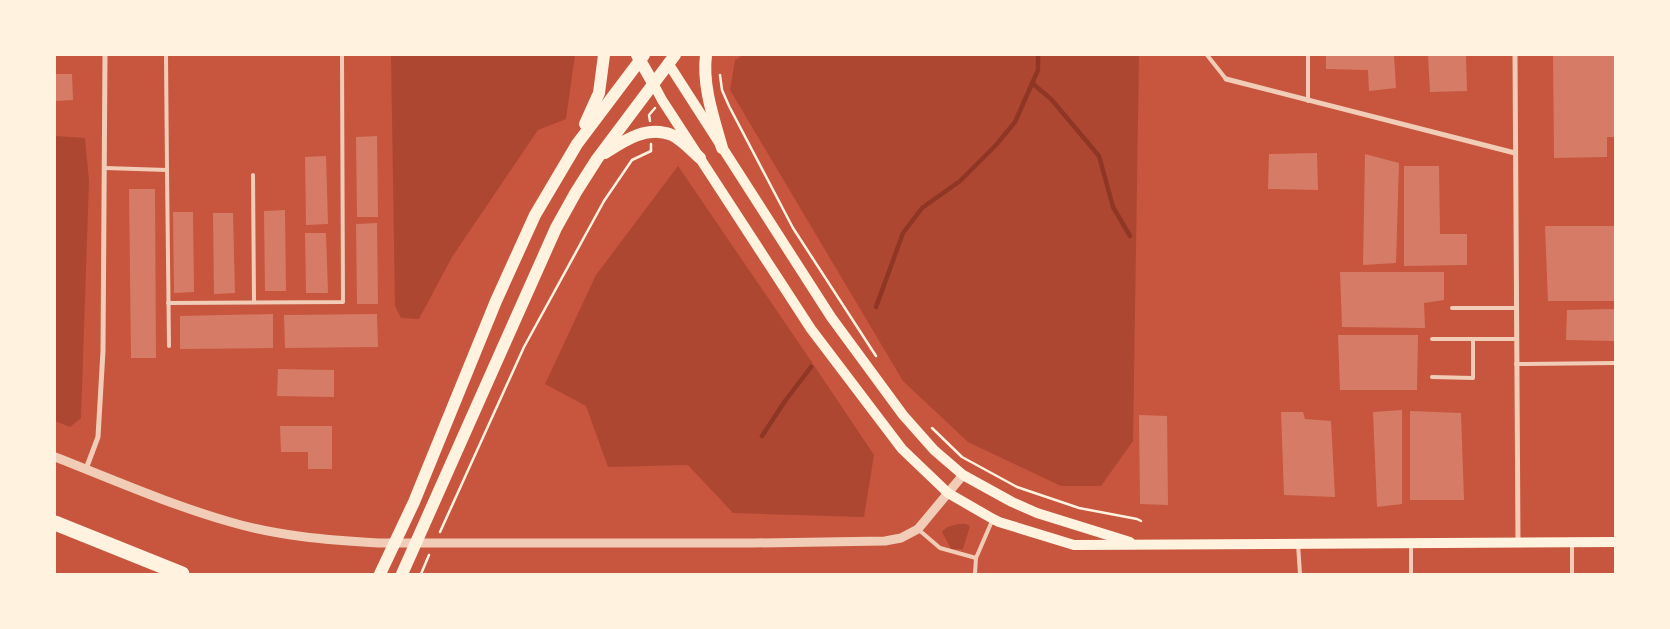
<svg xmlns="http://www.w3.org/2000/svg" width="1670" height="629" font-family="Signika,sans-serif">
  <rect width="100%" height="100%" fill="#c8553d"/>
  <g fill="#ae4732">
    <path d="M 391,55 L 575,55 L 566,119 L 538,130 L 452,257 L 419,319 L 401,318 L 395,306 Z"/>
    <path d="M 743,55 L 1139,55 L 1133,441 L 1101,486 L 1061,486 L 968,442 L 903,381 L 730,90 L 735,60 Z"/>
    <path d="M 55,136 L 85,138 L 89,181 L 81,418 L 70,427 L 55,421 Z"/>
    <path d="M 678,166 L 807,355 L 874,455 L 864,517 L 733,513 L 688,465 L 608,467 L 586,406 L 545,384 L 596,275 Z"/>
    <path d="M 958,524 L 966,524 L 970,526 L 963,549 L 951,549 L 942,532 L 947,527 Z"/>
  </g>
  <g fill="none" stroke-linecap="round" stroke-linejoin="round">
    <g stroke="#8f3625" stroke-width="4.5">
      <path d="M 1032,83 L 1051,99 L 1099,156 L 1113,207 L 1130,236"/>
      <path d="M 876,307 L 903,233 L 922,208 L 960,181 L 996,145 L 1015,122 L 1038,70 L 1038,55"/>
      <path d="M 762,436 L 785,401 L 811,367"/>
    </g>
  </g>
  <g fill="#d67c66">
    <path d="M 1326,55 L 1394,55 L 1396,88 L 1369,91 L 1368,70 L 1326,69 Z"/>
    <path d="M 1428,55 L 1466,55 L 1467,91 L 1430,92 Z"/>
    <path d="M 1553,55 L 1615,55 L 1615,137 L 1607,137 L 1607,157 L 1554,158 Z"/>
    <path d="M 55,74 L 72,74 L 73,100 L 55,101 Z"/>
    <path d="M 377,136 L 378,217 L 357,217 L 356,137 Z"/>
    <path d="M 1317,153 L 1318,190 L 1268,189 L 1269,154 Z"/>
    <path d="M 1365,154 L 1399,163 L 1396,263 L 1363,265 Z"/>
    <path d="M 326,156 L 328,224 L 306,225 L 305,157 Z"/>
    <path d="M 1404,166 L 1439,166 L 1440,234 L 1467,234 L 1467,265 L 1404,266 Z"/>
    <path d="M 129,189 L 155,189 L 156,358 L 131,358 Z"/>
    <path d="M 285,210 L 286,291 L 265,291 L 264,211 Z"/>
    <path d="M 173,212 L 193,212 L 194,292 L 174,293 Z"/>
    <path d="M 213,213 L 233,213 L 235,293 L 214,294 Z"/>
    <path d="M 377,223 L 378,304 L 357,304 L 356,224 Z"/>
    <path d="M 1545,226 L 1615,226 L 1615,301 L 1548,301 Z"/>
    <path d="M 305,233 L 326,233 L 328,293 L 306,293 Z"/>
    <path d="M 1340,272 L 1444,272 L 1444,300 L 1424,303 L 1425,328 L 1342,327 Z"/>
    <path d="M 1615,309 L 1615,341 L 1566,340 L 1567,310 Z"/>
    <path d="M 273,314 L 273,348 L 180,349 L 180,316 Z"/>
    <path d="M 377,314 L 378,347 L 285,348 L 284,315 Z"/>
    <path d="M 1338,335 L 1418,335 L 1417,390 L 1340,390 Z"/>
    <path d="M 278,369 L 334,370 L 334,397 L 277,396 Z"/>
    <path d="M 1402,410 L 1402,504 L 1377,507 L 1373,412 Z"/>
    <path d="M 1410,411 L 1461,413 L 1464,500 L 1410,500 Z"/>
    <path d="M 1281,412 L 1303,412 L 1305,419 L 1331,421 L 1335,497 L 1284,495 Z"/>
    <path d="M 1139,415 L 1167,416 L 1168,505 L 1140,504 Z"/>
    <path d="M 280,426 L 332,426 L 332,469 L 308,469 L 308,452 L 281,452 Z"/>
  </g>
  <g fill="none" stroke-linecap="round" stroke-linejoin="round">
    <g stroke="#fff3e0" stroke-width="2.5">
      <path d="M 720,75 L 722,90 L 729,106 L 793,228 L 876,356"/>
      <path d="M 650,121 L 649,115 L 655,108"/>
      <path d="M 932,428 L 962,457 L 1017,487 L 1079,508 L 1137,519 L 1141,521"/>
      <path d="M 440,532 L 524,347 L 604,201 L 632,160 L 651,151 L 651,144"/>
      <path d="M 421,574 L 429,555"/>
    </g>
    <g stroke="#f1ccb7" stroke-width="4">
      <path d="M 166,55 L 167,170"/>
      <path d="M 1207,55 L 1226,79"/>
      <path d="M 1308,101 L 1308,55"/>
      <path d="M 105,168 L 167,170 L 169,346"/>
      <path d="M 253,175 L 254,302"/>
      <path d="M 168,303 L 343,302 L 342,55"/>
      <path d="M 1452,308 L 1516,308"/>
      <path d="M 1432,339 L 1516,339"/>
      <path d="M 1516,364 L 1615,363"/>
      <path d="M 1432,377 L 1473,378 L 1473,339"/>
      <path d="M 919,530 L 940,548 L 976,558"/>
      <path d="M 1298,544 L 1300,574"/>
      <path d="M 1572,544 L 1572,574"/>
      <path d="M 1411,545 L 1411,574"/>
      <path d="M 975,574 L 976,558 L 992,521"/>
    </g>
    <g stroke="#f1ccb7" stroke-width="5">
      <path d="M 1515,55 L 1518,542"/>
      <path d="M 1226,79 L 1515,153"/>
      <path d="M 86,469 L 98,437 L 103,351 L 105,55"/>
    </g>
    <path stroke="#f1ccb7" stroke-width="9" d="M 55,457 C 112,479 168,504 227,521 C 276,536 327,540 378,543 L 754,543 L 885,541 L 901,538 L 918,529 L 963,475"/>
    <g stroke="#fff3e0" stroke-width="10">
      <path d="M 668,63 L 831,317 L 903,415 L 934,450 L 963,475 L 1012,502 L 1037,513 L 1130,542"/>
      <path d="M 653,83 L 662,100 L 811,329 L 902,449 L 948,493 L 993,519 L 999,522 L 1074,545 L 1615,542"/>
    </g>
    <g stroke="#fff3e0" stroke-width="12">
      <path d="M 637,55 L 653,83"/>
      <path d="M 706,55 C 702,86 714,119 722,148"/>
      <path d="M 585,124 L 599,93 L 604,55"/>
      <path d="M 605,153 C 625,140 647,125 672,135 C 682,140 692,151 700,158"/>
      <path d="M 380,574 L 414,502 L 496,301 L 535,215 L 577,144 L 644,55"/>
      <path d="M 402,574 L 556,228 L 576,192 L 597,159 L 675,55"/>
    </g>
    <path stroke="#fff3e0" stroke-width="15" d="M 55,523 L 182,574"/>
  </g>
  <rect width="1670" height="629" fill="none" stroke="#fff3e0" stroke-width="112"/>
</svg>
